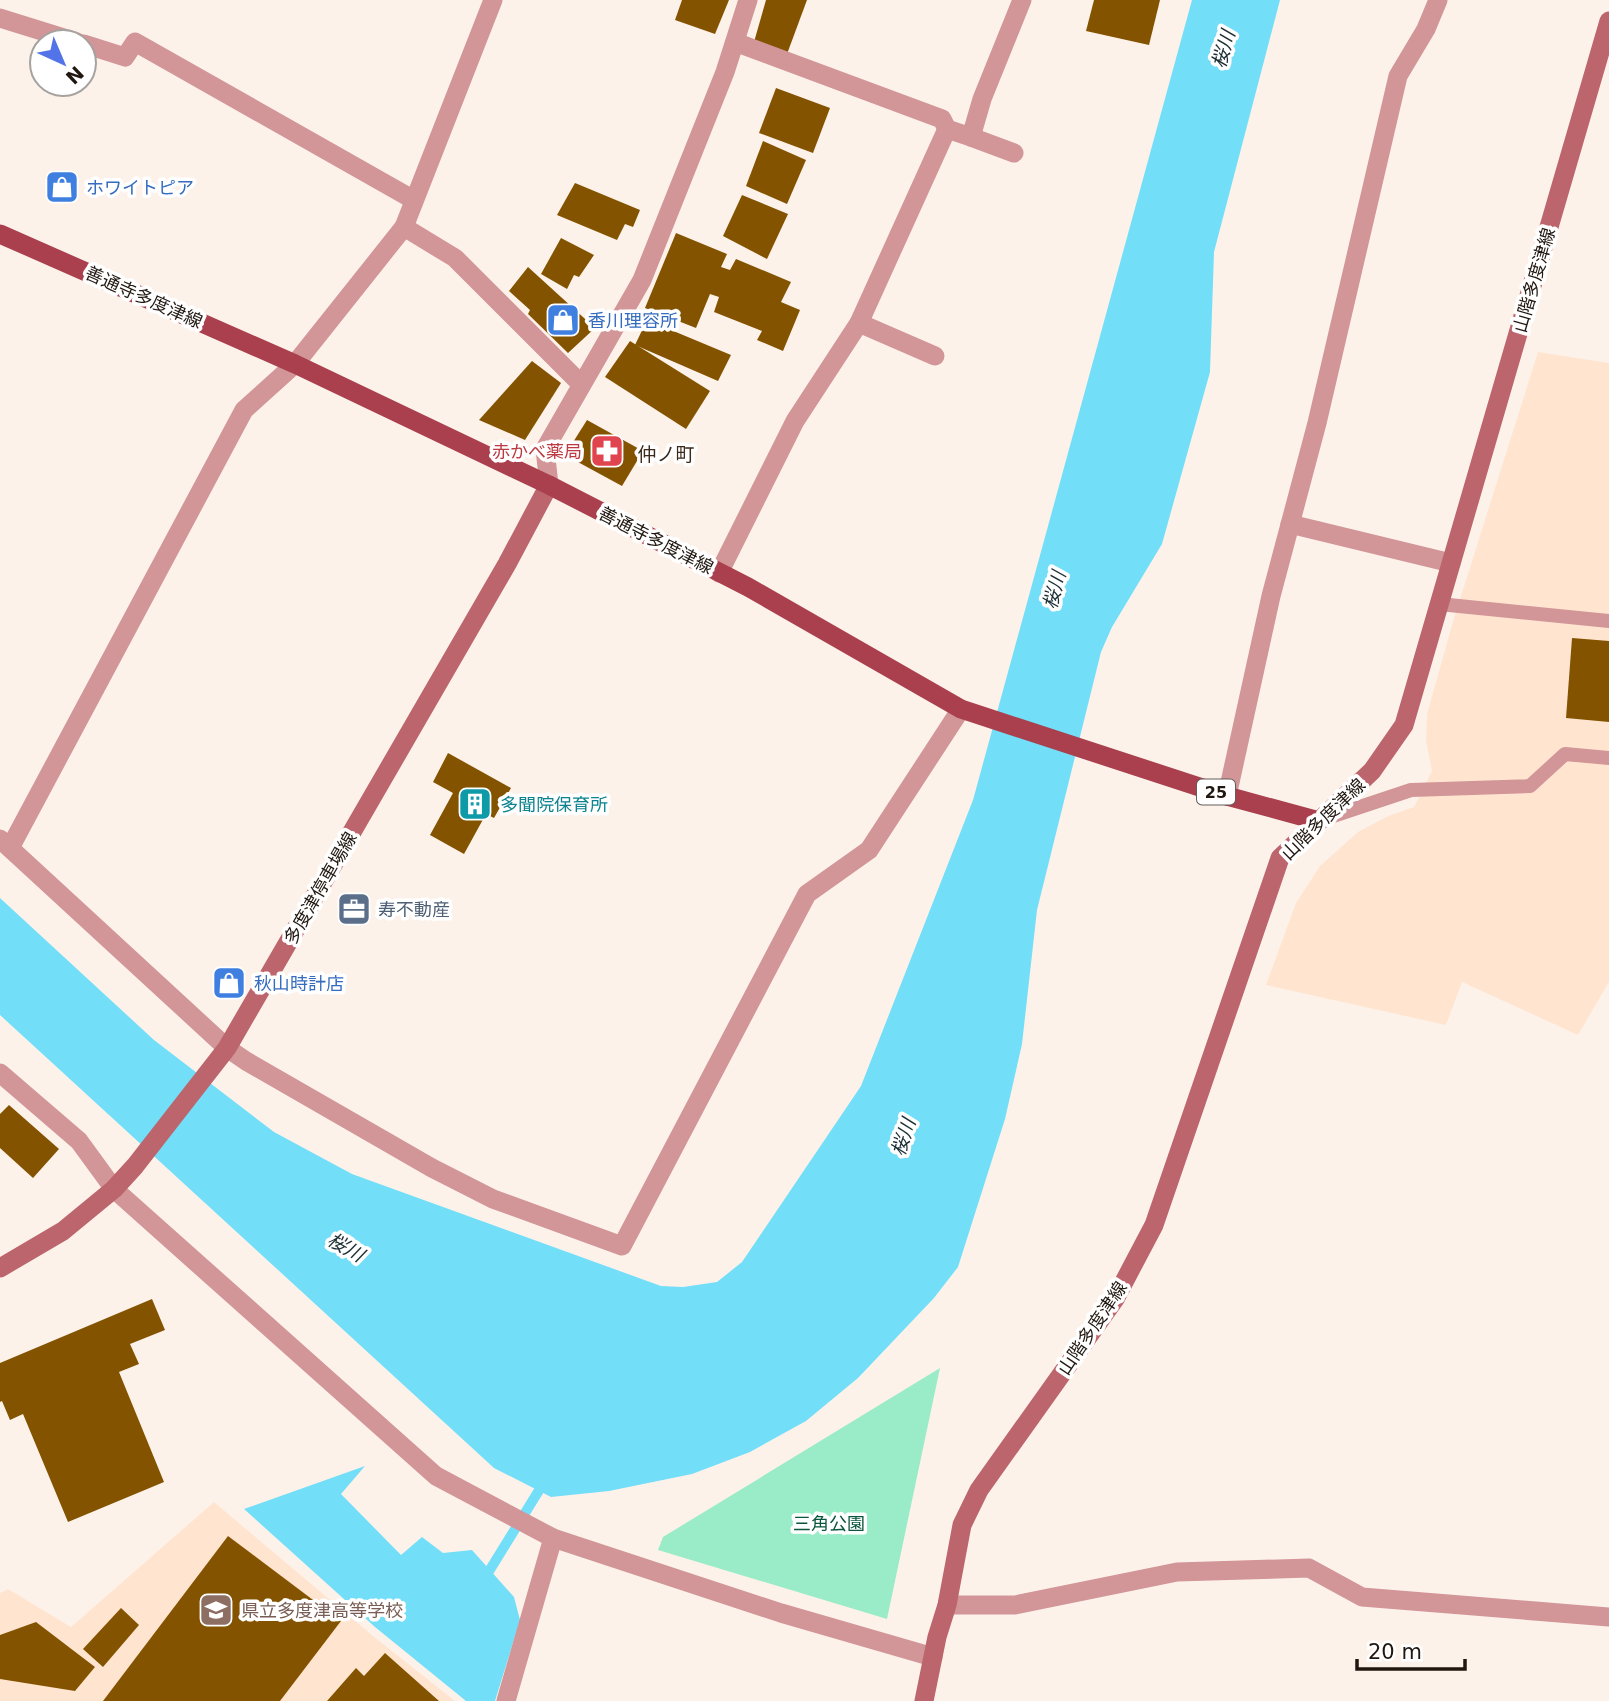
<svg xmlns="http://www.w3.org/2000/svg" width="1609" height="1701" font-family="'DejaVu Sans','Noto Sans JP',sans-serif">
  <rect width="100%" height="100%" fill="#fdf2ea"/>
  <g fill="#ffe5d0">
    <path d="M 1538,352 L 1609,363 L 1609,982 L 1578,1035 L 1462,982 L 1446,1025 L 1266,985 L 1296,903 L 1320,866 L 1358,832 L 1388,816 L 1414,807 L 1432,771 L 1426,741 L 1427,714 L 1454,618 Z"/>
    <path d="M 214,1502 L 373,1636 L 455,1701 L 0,1701 L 0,1593 L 8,1589 L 71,1627 Z"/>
  </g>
  <path fill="#9aecc8" d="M 940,1368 L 887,1619 L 658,1550 L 663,1537 Z"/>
  <g fill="#73def8">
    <path d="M 1192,0 L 1280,0 L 1214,252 L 1210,372 L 1162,544 L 1112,627 L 1101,652 L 1037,910 L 1022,1044 L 1005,1119 L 958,1267 L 934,1298 L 858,1378 L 806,1421 L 750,1452 L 692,1474 L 609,1491 L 551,1497 L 494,1468 L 0,1015 L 0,898 L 154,1040 L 274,1132 L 352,1174 L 661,1286 L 683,1287 L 717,1282 L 742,1262 L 861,1086 L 973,800 Z"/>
    <path d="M 365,1466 L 341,1494 L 401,1555 L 422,1537 L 443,1553 L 472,1550 L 514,1597 L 520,1620 L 495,1701 L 466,1701 L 375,1627 L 244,1509 Z"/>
  </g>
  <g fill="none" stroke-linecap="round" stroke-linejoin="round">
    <path stroke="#73def8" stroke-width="10" d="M 483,1581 L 546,1479"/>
  </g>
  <g fill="#845300">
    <path d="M 682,0 L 729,0 L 715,34 L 675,20 Z"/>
    <path d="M 766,0 L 807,0 L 787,54 L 754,42 Z"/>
    <path d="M 1094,0 L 1160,0 L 1149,45 L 1086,31 Z"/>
    <path d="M 776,88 L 830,108 L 813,153 L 759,133 Z"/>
    <path d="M 763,141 L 806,160 L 787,204 L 746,186 Z"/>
    <path d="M 575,183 L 640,210 L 633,227 L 625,224 L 617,240 L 557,215 Z"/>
    <path d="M 742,195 L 788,214 L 767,259 L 723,236 Z"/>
    <path d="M 676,233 L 727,254 L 721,267 L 730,270 L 736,259 L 791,282 L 781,302 L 800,310 L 783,351 L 757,340 L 762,331 L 714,312 L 719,297 L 710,294 L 696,328 L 645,308 Z"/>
    <path d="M 561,238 L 594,255 L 579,277 L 574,275 L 567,289 L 541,274 Z"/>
    <path d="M 528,267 L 595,328 L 568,353 L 528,314 L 530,310 L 509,291 Z"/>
    <path d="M 647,320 L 731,355 L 718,381 L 635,345 Z"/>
    <path d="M 630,341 L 710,391 L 686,429 L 605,377 Z"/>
    <path d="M 532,361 L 561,383 L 525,440 L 479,420 Z"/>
    <path d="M 587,420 L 643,451 L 622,486 L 565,455 Z"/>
    <path d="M 1572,638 L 1609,641 L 1609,722 L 1566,718 Z"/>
    <path d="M 448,753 L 511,788 L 494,818 L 486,814 L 464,854 L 430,835 L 453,793 L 433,782 Z"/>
    <path d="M 9,1105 L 59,1149 L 33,1178 L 0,1148 L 0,1114 Z"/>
    <path d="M 152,1299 L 165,1330 L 130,1344 L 139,1364 L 119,1372 L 164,1482 L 68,1522 L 23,1414 L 10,1420 L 2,1401 L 0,1402 L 0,1363 Z"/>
    <path d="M 228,1536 L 341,1621 L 280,1701 L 103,1701 Z"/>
    <path d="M 121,1608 L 139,1625 L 103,1667 L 83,1649 Z"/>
    <path d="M 36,1622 L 95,1667 L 75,1691 L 0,1679 L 0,1635 Z"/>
    <path d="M 385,1653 L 439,1701 L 327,1701 L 356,1668 L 364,1676 Z"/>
  </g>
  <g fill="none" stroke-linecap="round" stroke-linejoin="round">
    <g stroke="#d29598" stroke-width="14">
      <path d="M 1439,604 L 1609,621"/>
      <path d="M 1324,819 L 1411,790 L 1530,786 L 1565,754 L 1609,758"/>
    </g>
    <g stroke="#d29598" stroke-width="19">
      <path d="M 0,18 L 77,42"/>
      <path d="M 735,42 L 942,119 L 947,129"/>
      <path d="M 84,44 L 125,57 L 135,42 L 414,200"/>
      <path d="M 971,137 L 1014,153"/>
      <path d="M 404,227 L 455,258 L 581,384"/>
      <path d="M 859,323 L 935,356"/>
      <path d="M 549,485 L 545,449 L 642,280 L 725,72 L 748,0"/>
      <path d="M 1290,524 L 1451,563"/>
      <path d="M 719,573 L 795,421 L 859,323 L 947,129 L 971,137 L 982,99 L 1022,0"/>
      <path d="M 1227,796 L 1271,596 L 1317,423 L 1398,76 L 1426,29 L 1438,0"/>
      <path d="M 0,839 L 227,1048 L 246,1061 L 432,1168 L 493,1199 L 622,1246 L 807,894 L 869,850 L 961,709"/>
      <path d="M 10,848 L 244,410 L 295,364 L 404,227 L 493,0"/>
      <path d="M 0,1073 L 79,1141 L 114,1189 L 436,1476 L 553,1538 L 781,1613 L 933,1657"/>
      <path d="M 947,1605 L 1015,1605 L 1177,1572 L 1309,1568 L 1362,1597 L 1609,1617"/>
      <path d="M 506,1701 L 553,1538"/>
    </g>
    <g stroke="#bc656d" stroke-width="19">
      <path d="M 0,1268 L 63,1231 L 114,1189 L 135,1166 L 227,1048 L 507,564 L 549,485"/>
      <path d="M 924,1701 L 937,1637 L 947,1605 L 962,1525 L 979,1490 L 1115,1299 L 1154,1225 L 1280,858 L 1372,771 L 1404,725 L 1609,21"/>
    </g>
    <path stroke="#aa3f4e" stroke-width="19" d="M 0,234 L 295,364 L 549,485 L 748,587 L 961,709 L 1227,796 L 1319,821"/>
  </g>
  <defs>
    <symbol id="shop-square" viewBox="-11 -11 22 22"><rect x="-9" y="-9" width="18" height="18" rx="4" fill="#3f7fe0" stroke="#fff"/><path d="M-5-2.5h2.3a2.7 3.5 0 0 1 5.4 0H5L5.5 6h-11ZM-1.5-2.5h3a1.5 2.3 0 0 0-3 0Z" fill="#fff"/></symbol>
    <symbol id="pharmacy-square" viewBox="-11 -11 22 22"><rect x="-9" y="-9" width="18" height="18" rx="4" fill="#e0444e" stroke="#fff"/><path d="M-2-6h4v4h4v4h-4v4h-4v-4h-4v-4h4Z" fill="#fff"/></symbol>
    <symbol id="building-square" viewBox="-11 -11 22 22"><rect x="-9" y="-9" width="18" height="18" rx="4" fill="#0f9aa8" stroke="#fff"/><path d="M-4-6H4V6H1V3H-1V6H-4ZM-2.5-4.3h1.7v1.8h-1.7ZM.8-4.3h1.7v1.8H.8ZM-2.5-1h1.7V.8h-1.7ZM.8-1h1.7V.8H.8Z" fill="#fff"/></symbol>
    <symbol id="office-square" viewBox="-11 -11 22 22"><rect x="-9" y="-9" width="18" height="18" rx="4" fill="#5c6f8a" stroke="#fff"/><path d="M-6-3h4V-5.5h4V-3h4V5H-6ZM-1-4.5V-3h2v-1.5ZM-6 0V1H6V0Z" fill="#fff"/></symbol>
    <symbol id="school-square" viewBox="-11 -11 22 22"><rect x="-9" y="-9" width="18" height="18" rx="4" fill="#8d6e63" stroke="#fff"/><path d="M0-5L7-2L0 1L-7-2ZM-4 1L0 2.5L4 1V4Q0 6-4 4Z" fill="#fff"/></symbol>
  </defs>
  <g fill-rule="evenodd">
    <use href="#shop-square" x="43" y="168" width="38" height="38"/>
    <use href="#shop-square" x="544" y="301" width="38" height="38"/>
    <use href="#pharmacy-square" x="588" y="432" width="38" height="38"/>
    <use href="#building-square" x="456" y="785" width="38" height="38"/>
    <use href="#office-square" x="335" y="890" width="38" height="38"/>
    <use href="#shop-square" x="210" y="964" width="38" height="38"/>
    <use href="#school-square" x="197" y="1591" width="38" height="38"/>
  </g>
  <g text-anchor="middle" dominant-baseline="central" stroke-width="7" stroke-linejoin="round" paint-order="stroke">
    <rect fill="#fff" stroke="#635d58" stroke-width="2" x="1197" y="779.5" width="38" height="25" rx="5"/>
    <g font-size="16" font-weight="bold" fill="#201710">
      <text x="1216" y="792">25</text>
    </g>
    <g font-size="18" fill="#366cbe" stroke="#fff" text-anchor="start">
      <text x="86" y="187">ホワイトピア</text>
      <text x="588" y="320">香川理容所</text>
      <text x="254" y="983">秋山時計店</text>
    </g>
    <g font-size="18" fill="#201710" stroke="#fff">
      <text transform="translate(1534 280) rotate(-74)">山階多度津線</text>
      <text transform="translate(144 297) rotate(24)">善通寺多度津線</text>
      <text transform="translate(656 540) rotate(27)">善通寺多度津線</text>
      <text transform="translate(1323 819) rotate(-44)">山階多度津線</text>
      <text transform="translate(320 888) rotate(-60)">多度津停車場線</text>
      <text transform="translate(1092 1328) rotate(-56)">山階多度津線</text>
    </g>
    <g font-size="18" fill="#be3a42" stroke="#fff" text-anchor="end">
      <text x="582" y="451">赤かべ薬局</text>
    </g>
    <g font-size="18" fill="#0d838f" stroke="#fff" text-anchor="start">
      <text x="500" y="804">多聞院保育所</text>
    </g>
    <g font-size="18" fill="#4e5e75" stroke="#fff" text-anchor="start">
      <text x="378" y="909">寿不動産</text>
    </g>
    <g font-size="18" fill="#09553d" stroke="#fff">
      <text x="829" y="1523">三角公園</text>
    </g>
    <g font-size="18" fill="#785e54" stroke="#fff" text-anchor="start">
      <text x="241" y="1610">県立多度津高等学校</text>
    </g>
    <g font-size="19" font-style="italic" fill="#1a2d32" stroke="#fff">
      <text transform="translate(1223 49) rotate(-74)">桜川</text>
      <text transform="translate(1054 590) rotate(-75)">桜川</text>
      <text transform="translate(903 1137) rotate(-72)">桜川</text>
      <text transform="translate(346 1247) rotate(30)">桜川</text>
    </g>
    <g font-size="19" fill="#3c2919" stroke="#fff">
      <text x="666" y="454">仲ノ町</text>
    </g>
  </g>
  <g transform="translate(63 63) rotate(136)"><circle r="33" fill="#ffffff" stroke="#a6a29f" stroke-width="2"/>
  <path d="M0-5L12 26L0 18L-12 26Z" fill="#5374e9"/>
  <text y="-10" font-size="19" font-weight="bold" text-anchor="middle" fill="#201710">N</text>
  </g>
  <path d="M1357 1659v10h108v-10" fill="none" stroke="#201710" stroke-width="3.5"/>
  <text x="1368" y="1659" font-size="21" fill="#201710" stroke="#ffffff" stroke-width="5" paint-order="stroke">20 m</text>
</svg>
